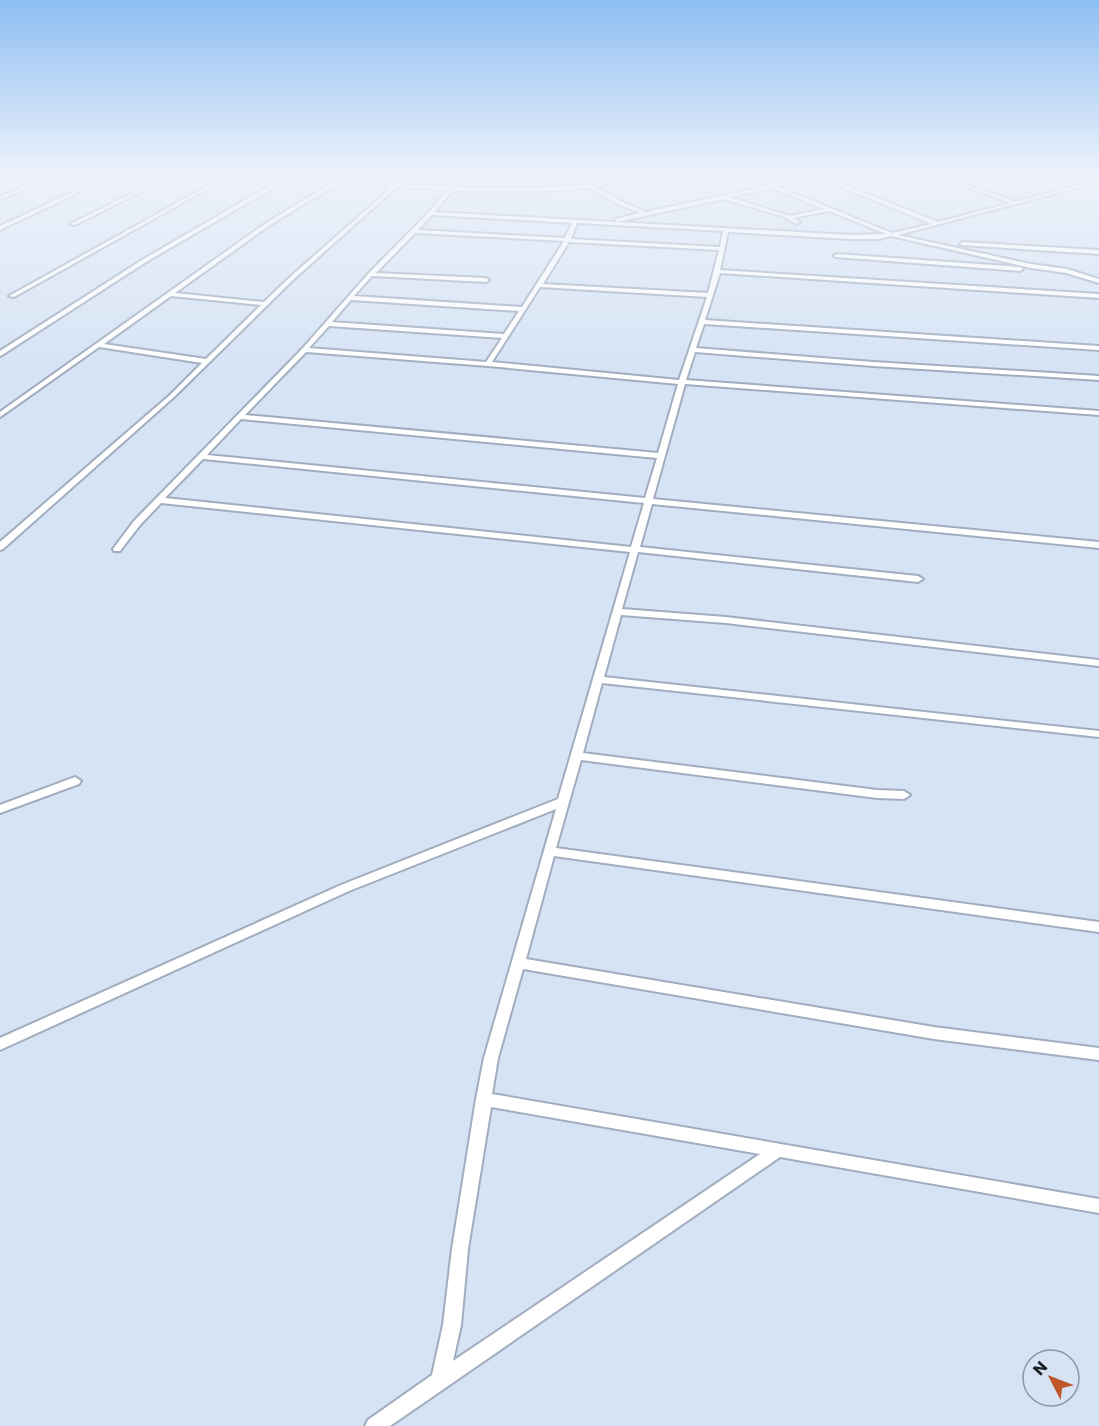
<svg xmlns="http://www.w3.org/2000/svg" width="1099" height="1426" font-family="Poppins,sans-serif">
  <rect width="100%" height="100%" fill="#d6e3f5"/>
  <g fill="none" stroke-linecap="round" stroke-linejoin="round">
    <defs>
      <g id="street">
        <path d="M 56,173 L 61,173 L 0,200 L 0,197 Z"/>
        <path d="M 114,173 L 119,173 L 0,230 L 0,226 Z"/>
        <path d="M 174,173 L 179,173 L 75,225 L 70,224 Z"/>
        <path d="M 231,173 L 236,173 L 14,297 L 9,296 Z"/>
        <path d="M 271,173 C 292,171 315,180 337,179 C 343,178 347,173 354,173 L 345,179 L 395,184 L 408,173 L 412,173 L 400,184 L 480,188 L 564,187 L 598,184 L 652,173 L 634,179 L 596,187 L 622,202 L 646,212 L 768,186 L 737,173 L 742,173 L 771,184 L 835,173 L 815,178 L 839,183 L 938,222 L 1011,203 L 927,173 L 932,173 L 1016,202 L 1071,187 L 1024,173 L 1029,173 L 1076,186 L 1099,180 L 1099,182 L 898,235 L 1031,264 L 1067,269 L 1099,279 L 1099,283 L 1066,273 L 1031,268 L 891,236 L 880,239 L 850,239 L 728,232 L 720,270 L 1099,294 L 1099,298 L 720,273 L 705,320 L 1099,346 L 1099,350 L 704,324 L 696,348 L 873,362 L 1099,376 L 1099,380 L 873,366 L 695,352 L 686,380 L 1099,411 L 1099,415 L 685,384 L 653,499 L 1099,542 L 1099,548 L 652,504 L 640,547 L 918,576 L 923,579 L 918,582 L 638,552 L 622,609 L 726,617 L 1099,660 L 1099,666 L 726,623 L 621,615 L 604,677 L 1099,731 L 1099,737 L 602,683 L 583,753 L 877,790 L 904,791 L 910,795 L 904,799 L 877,798 L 581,760 L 556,848 L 1099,922 L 1099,932 L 554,856 L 526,959 L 934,1027 L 1099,1048 L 1099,1060 L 934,1039 L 523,969 L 498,1058 L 492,1094 L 1099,1199 L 1099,1213 L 780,1157 L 390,1426 L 365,1426 L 368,1420 L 432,1375 L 443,1325 L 452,1249 L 476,1099 L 484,1058 L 556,809 L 349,891 L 0,1050 L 0,1038 L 341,885 L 558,799 L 630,552 L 161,503 L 140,525 L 120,551 L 114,551 L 113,549 L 134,521 L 302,349 L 368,274 L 429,212 L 447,190 L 397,187 L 293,280 L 174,397 L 3,549 L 0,550 L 0,542 L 170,395 L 202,363 L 99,347 L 0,417 L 0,412 L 266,223 L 335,181 L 292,177 L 146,262 L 2,355 L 0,356 L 0,351 L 142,260 L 286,176 ZM 808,179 L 836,185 L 932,224 L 892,233 L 776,186 ZM 341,182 L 392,187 L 289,278 L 264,302 L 175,293 L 270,225 ZM 590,188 L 618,204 L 640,213 L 615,219 L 617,222 L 724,199 L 782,216 L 797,224 L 800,222 L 793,218 L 829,211 L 886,234 L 850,235 L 435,212 L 452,191 L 547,191 ZM 772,188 L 824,209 L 789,216 L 729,197 ZM 432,215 L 572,223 L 565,238 L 418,230 ZM 577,223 L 723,231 L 720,247 L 571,239 ZM 415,233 L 564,241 L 522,307 L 354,296 L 372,276 L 486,282 L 489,280 L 486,278 L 376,273 ZM 569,242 L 719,250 L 708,293 L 543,284 ZM 540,287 L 707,297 L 679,380 L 492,362 ZM 171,296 L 261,305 L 206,359 L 104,344 ZM 351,300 L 519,311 L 504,334 L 332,322 ZM 329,326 L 502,338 L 486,362 L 309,348 ZM 306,352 L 488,366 L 678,384 L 658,453 L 245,415 ZM 241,419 L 657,458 L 645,498 L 207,455 ZM 203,459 L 644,503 L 631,547 L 165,498 ZM 491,1107 L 760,1154 L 453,1361 L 461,1325 L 468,1249 Z"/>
        <path d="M 469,173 L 473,173 L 462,181 L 458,181 L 458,179 Z"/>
        <path d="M 962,242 L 1099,250 L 1099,254 L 960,245 Z"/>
        <path d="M 837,254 L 1020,267 L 1023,269 L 1020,271 L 835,257 L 834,256 Z"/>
        <path d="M 75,777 L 81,781 L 79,784 L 0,813 L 0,805 Z"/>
      </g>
    </defs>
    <use href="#street" stroke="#a1adbe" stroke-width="4"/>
    <use href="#street" fill="#fff" fill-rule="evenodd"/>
  </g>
  <linearGradient id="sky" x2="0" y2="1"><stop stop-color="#8ebef1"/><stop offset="0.47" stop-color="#edf2fa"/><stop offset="1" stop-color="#edf2fa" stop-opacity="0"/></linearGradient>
  <rect width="1099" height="372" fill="url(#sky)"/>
  <g transform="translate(1051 1378) rotate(312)"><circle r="28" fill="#d6e3f5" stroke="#8c95a3" stroke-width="1.5"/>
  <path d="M0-4.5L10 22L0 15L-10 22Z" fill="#be582a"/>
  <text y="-9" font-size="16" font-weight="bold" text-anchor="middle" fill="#1c2127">N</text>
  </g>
</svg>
